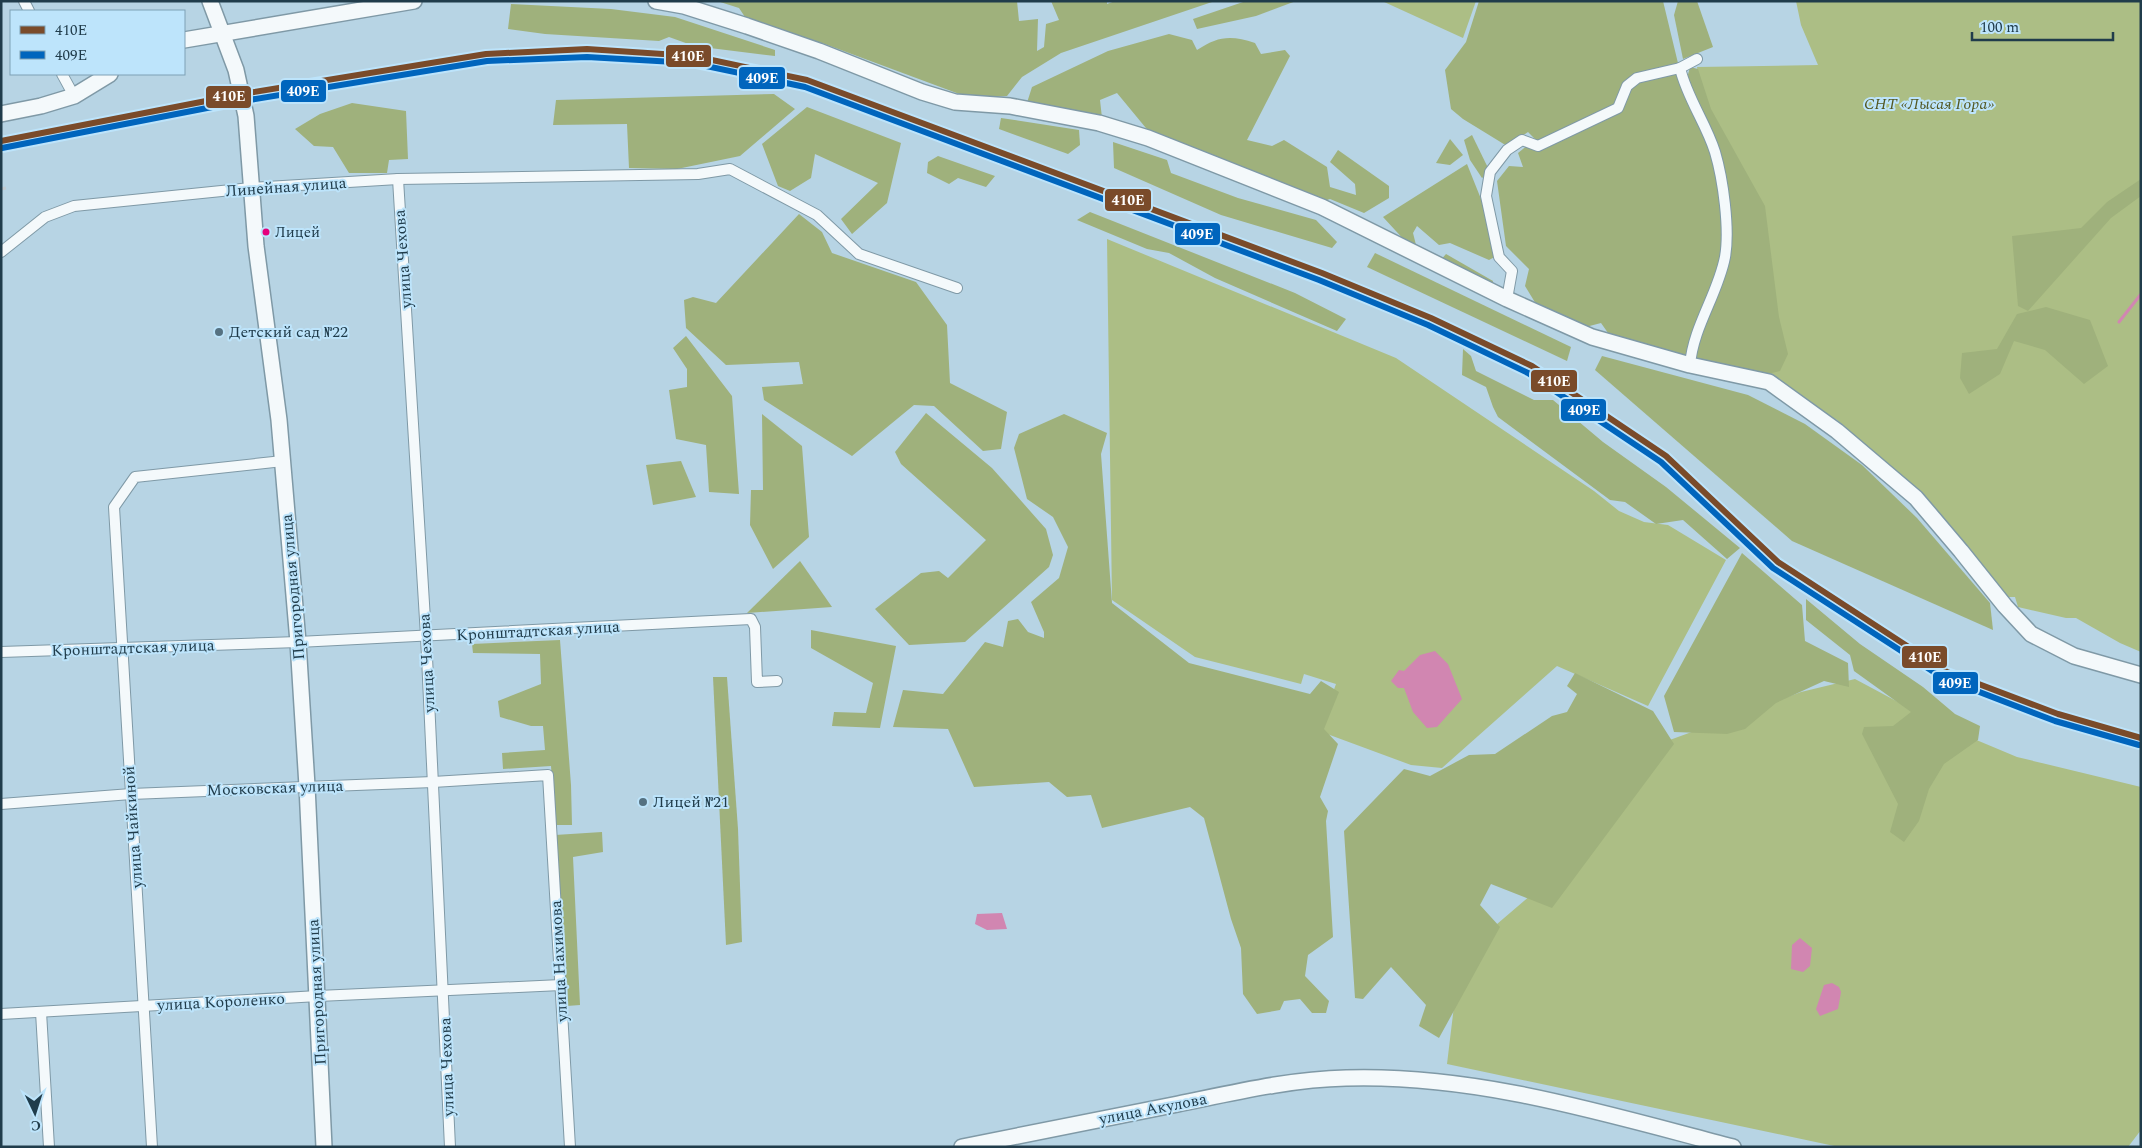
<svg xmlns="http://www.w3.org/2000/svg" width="2142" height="1148" font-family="Spectral,serif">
  <rect width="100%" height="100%" fill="#b7d4e4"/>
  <g fill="#acbe85">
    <path d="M 1382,1 L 1476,1 L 1463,38 Z"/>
    <path d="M 1796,1 L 2141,1 L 2141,652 L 2120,643 L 2076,618 L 2066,618 L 2018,607 L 2015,597 L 2005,597 L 1903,478 L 1837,420 L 1822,412 L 1762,368 L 1703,102 L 1697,67 L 1818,65 L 1801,25 Z"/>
    <path d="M 1107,239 L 1396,358 L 1594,491 L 1619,511 L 1644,522 L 1668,525 L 1726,560 L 1648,706 L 1557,666 L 1442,768 L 1411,765 L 1319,731 L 1336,684 L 1304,674 L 1301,684 L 1195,657 L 1112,600 Z"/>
    <path d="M 1855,679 L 1943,726 L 2017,757 L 2141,787 L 2141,1130 L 2128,1147 L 1839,1147 L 1447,1064 L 1454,1006 L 1483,936 L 1578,855 L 1667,741 L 1801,692 Z"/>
  </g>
  <g fill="#9fb17c">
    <path d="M 717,1 L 1017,1 L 1019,21 L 1038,19 L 1037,51 L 1044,47 L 1046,24 L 1059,20 L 1051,1 L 1107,1 L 1107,4 L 1115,1 L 1215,1 L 1061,53 L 1022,77 L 1007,96 L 970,98 L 822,43 L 749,23 L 739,8 Z"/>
    <path d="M 1246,1 L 1296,1 L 1256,16 L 1197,29 L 1193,19 Z"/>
    <path d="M 1479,1 L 1663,1 L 1684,88 L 1715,155 L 1723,208 L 1722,261 L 1684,359 L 1613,340 L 1601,323 L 1578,329 L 1536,304 L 1525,286 L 1529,269 L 1506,246 L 1497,181 L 1509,166 L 1523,167 L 1518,153 L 1535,139 L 1528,132 L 1507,146 L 1463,119 L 1451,109 L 1445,70 L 1466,42 Z"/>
    <path d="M 1678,1 L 1697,1 L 1713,47 L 1683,59 L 1674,15 Z"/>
    <path d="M 511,4 L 611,9 L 675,17 L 775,50 L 775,56 L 694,46 L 669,37 L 659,41 L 545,34 L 508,29 Z"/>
    <path d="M 1169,34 L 1192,40 L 1197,50 C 1218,36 1231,35 1255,43 L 1261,54 L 1285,50 L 1290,56 L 1247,140 L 1272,146 L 1284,140 L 1327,167 L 1330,187 L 1356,195 L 1355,184 L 1330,162 L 1338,150 L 1389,186 L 1389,198 L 1364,213 L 1330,199 L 1318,203 L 1155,139 L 1117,93 L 1100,100 L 1102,118 L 1025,109 L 1032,87 L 1108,51 Z"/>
    <path d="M 1690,67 L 1698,69 L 1711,109 L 1765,206 L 1779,317 L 1788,354 L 1780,371 L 1747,379 L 1693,363 L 1695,347 L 1719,291 L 1726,193 L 1686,82 Z"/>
    <path d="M 774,94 L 795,109 L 740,156 L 677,169 L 629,168 L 627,124 L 553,125 L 556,100 Z"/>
    <path d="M 352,103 L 406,111 L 408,159 L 389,160 L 387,173 L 349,173 L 333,147 L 314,146 L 295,129 L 320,114 Z"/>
    <path d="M 807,107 L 901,143 L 887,203 L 852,234 L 841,219 L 878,183 L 815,154 L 811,178 L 790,191 L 778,186 L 762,144 Z"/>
    <path d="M 1001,118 L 1079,130 L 1080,145 L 1068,154 L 999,129 Z"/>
    <path d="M 1472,135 L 1490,172 L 1482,178 L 1470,160 L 1464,140 Z"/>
    <path d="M 1450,139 L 1463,155 L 1450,165 L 1436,163 Z"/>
    <path d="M 1113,142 L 1167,160 L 1171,173 L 1238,198 L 1316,220 L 1337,242 L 1332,248 L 1221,215 L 1114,168 Z"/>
    <path d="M 938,156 L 995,176 L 986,187 L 958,178 L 949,184 L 927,173 L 928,162 Z"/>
    <path d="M 1467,164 L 1497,239 L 1500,254 L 1489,260 L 1450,243 L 1439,245 L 1417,226 L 1413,233 L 1417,249 L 1407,243 L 1383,217 Z"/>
    <path d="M 2141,179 L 2141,196 L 2111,218 L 2028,311 L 2018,306 L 2012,236 L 2081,228 L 2107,202 Z"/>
    <path d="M 1090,212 L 1295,293 L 1346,319 L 1337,331 L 1215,278 L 1169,253 L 1147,249 L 1077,220 Z"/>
    <path d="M 799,214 L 822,232 L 832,253 L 916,282 L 947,325 L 950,383 L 1007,412 L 1001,449 L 983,451 L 934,406 L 914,405 L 852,456 L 764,400 L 762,387 L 803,384 L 799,362 L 726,365 L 686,328 L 684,300 L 693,297 L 716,303 Z"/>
    <path d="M 1375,253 L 1571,347 L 1567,361 L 1367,267 Z"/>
    <path d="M 1446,254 L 1493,281 L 1492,289 L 1439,262 Z"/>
    <path d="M 2046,307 L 2090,320 L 2108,366 L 2084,384 L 2045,350 L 2014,341 L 2000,374 L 1969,394 L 1960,378 L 1962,353 L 1997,349 L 2017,314 Z"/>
    <path d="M 686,336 L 732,396 L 739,494 L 709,492 L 706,445 L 676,439 L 669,390 L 687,387 L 687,369 L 673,348 Z"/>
    <path d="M 1463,349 L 1471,356 L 1476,371 L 1534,400 L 1553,400 L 1603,442 L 1666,487 L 1740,548 L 1727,559 L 1683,520 L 1656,524 L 1625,502 L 1610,500 L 1498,417 L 1493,407 L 1486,387 L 1462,375 Z"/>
    <path d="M 1602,356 L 1748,395 L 1805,424 L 1862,465 L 1917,518 L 1990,603 L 1993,630 L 1792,541 L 1595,370 Z"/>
    <path d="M 926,413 L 992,468 L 1046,529 L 1053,555 L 1049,567 L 965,642 L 909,645 L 875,609 L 921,573 L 939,571 L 948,578 L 986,540 L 901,464 L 895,452 Z"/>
    <path d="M 762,414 L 802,446 L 809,537 L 773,569 L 750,525 L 751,490 L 763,490 Z"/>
    <path d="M 1064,414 L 1107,433 L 1101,454 L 1112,603 L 1189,663 L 1310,694 L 1321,681 L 1339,692 L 1324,729 L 1338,744 L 1320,797 L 1328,811 L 1326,821 L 1333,937 L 1308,955 L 1305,976 L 1329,1001 L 1326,1013 L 1312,1013 L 1300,999 L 1284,1001 L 1280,1010 L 1257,1014 L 1243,994 L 1241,948 L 1231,919 L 1204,818 L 1190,807 L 1102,828 L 1091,795 L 1067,797 L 1049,782 L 974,787 L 948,729 L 893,727 L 903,690 L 943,694 L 985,642 L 1003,647 L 1008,621 L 1018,619 L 1028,632 L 1044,638 L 1044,632 L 1031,602 L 1059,578 L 1068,547 L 1053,517 L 1027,499 L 1014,448 L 1019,434 Z"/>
    <path d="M 681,461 L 696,497 L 653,505 L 646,465 Z"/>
    <path d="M 1742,553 L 1802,605 L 1805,641 L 1848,663 L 1849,687 L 1824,681 L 1776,703 L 1745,729 L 1727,734 L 1674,732 L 1664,696 Z"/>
    <path d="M 800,561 L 832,607 L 747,613 Z"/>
    <path d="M 1806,599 L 1860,644 L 1923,687 L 1955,714 L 1980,726 L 1978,740 L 1944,764 L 1929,789 L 1919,821 L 1904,842 L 1890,832 L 1898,804 L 1862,734 L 1864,727 L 1893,726 L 1911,712 L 1854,671 L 1850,655 L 1806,620 Z"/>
    <path d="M 811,630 L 896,646 L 880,728 L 832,726 L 834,712 L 866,713 L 873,683 L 811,648 Z"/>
    <path d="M 560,640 L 571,785 L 572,825 L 555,825 L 551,766 L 503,769 L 502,753 L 545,750 L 543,726 L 531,726 L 500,717 L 498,701 L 541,684 L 540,654 L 473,653 L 472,644 Z"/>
    <path d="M 1575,673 L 1653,711 L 1674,744 L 1552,908 L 1491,884 L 1480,905 L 1500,927 L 1439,1038 L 1419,1026 L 1426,1005 L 1391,967 L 1363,999 L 1355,998 L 1344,831 L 1404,769 L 1430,776 L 1469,755 L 1495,754 L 1552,716 L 1567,712 L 1577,694 L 1567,686 Z"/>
    <path d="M 713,677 L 727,677 L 738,829 L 742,942 L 726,945 Z"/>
    <path d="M 602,832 L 603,852 L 573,857 L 580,1005 L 567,1006 L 555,835 Z"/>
  </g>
  <g fill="#d186b1">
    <path d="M 1435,651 L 1448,664 L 1462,699 L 1437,727 L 1427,728 L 1413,712 L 1404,688 L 1398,688 L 1391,681 L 1399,670 L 1404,671 L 1420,655 Z"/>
    <path d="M 1002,913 L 1007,929 L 987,930 L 975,924 L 977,914 Z"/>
    <path d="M 1800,938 L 1812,948 L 1810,966 L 1803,972 L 1791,969 L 1792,945 Z"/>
    <path d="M 1832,983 L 1839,987 L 1841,992 L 1838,1009 L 1820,1016 L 1816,1009 L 1824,985 Z"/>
  </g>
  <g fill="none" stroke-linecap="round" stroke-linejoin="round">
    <path stroke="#d186b1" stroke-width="3" d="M 2119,322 L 2141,294"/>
    <defs>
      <g id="street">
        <path d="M 24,1 L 29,11"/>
        <path d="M 62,74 L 74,96"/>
        <path d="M 398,179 L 426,636 L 450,1147"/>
        <path d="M 1,252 L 45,217 L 74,206 L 251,188 L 398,179 L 698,174 L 730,169 L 817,215 L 859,254 L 957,288"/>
        <path d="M 1507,299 L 1512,271 L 1499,257 L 1486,196 L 1490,172 L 1507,150 L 1522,140 L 1538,146 L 1618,108 L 1627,86 L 1637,78 L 1680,68"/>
        <path d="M 1690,365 C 1693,327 1718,294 1725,257 C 1730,229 1723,179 1715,152 C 1706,123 1687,98 1680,68 L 1697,59"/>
        <path d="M 1,652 L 298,642 L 751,619 L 755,627 L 757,682 L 777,681"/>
        <path d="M 1,804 L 131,794 L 433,782 L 548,775 L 570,1147"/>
        <path d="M 41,1012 L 49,1147"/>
        <path d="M 1,1014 L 318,996 L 561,985"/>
        <path d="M 152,1147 L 114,507 L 135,477 L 283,461"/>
      </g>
      <g id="secondary">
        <path d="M 210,1 L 236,70 L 246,116 L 256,246 L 279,420 L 298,642 L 307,786 L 324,1147"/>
        <path d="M 656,1 L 684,6 L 747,26 L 819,51 L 922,92 L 955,102 L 1010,106 L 1099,123 L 1148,138 L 1322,207 L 1507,299 L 1592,337 L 1690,365 L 1769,382 L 1837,431 L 1916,498 L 1961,551 L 2005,606 L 2031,634 L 2074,656 L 2141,675"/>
        <path d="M 184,40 L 414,1"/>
        <path d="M 1,114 L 41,106 L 74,96 L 110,74"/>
        <path d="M 962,1147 C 1034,1133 1106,1119 1178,1104 C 1232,1093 1291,1079 1346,1078 C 1478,1074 1606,1114 1733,1147"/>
      </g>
    </defs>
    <use href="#street" stroke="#7f99a6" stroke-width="12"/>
    <use href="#secondary" stroke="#7f99a6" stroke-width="18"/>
    <use href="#street" stroke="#f4f9fb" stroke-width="10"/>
    <use href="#secondary" stroke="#f4f9fb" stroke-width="15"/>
    <path stroke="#c3ccd1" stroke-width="3" stroke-dasharray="10 5" stroke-linecap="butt" d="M 1,189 L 6,188"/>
    <defs>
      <path id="rail-1" d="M 1,141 L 242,94 L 486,54 L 587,49 L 693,56 L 807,80 L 1322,273 L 1431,318 L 1532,366 L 1666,456 L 1778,562 L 1947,672 L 2058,714 L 2141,738"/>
      <path id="rail-2" d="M 2,148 L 243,101 L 487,61 L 587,57 L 692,63 L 805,87 L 1319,280 L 1428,325 L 1528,373 L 1661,462 L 1773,568 L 1943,678 L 2055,721 L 2139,745"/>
    </defs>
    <use href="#rail-1" stroke="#bde4fb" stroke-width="10"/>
    <use href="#rail-2" stroke="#bde4fb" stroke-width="10"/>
    <use href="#rail-1" stroke="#7a4b2a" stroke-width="6"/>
    <use href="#rail-2" stroke="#0065bd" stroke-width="6"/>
  </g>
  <circle fill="#e5007d" stroke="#bde4fb" stroke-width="2" cx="266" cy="232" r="4.5"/>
  <g fill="#557181" stroke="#bde4fb" stroke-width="2">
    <circle cx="219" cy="332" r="5"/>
    <circle cx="643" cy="802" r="5"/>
  </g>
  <g text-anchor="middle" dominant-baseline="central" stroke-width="4" stroke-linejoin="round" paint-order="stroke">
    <g font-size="15" fill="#203c4b" stroke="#bde4fb" text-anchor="start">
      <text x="275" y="232">Лицей</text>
    </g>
    <g font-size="16" font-style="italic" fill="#535721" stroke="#bde4fb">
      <text x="1929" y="104">СНТ «Лысая Гора»</text>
    </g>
    <g font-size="16" fill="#203c4b" stroke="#bde4fb">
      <text transform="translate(286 187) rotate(-4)">Линейная улица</text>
      <text transform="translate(403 259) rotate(-94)">улица Чехова</text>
      <text transform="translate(293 587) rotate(-95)">Пригородная улица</text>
      <text transform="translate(538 631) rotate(-3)">Кронштадтская улица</text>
      <text transform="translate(133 648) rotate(-2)">Кронштадтская улица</text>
      <text transform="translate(427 663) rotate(-93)">улица Чехова</text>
      <text transform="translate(275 788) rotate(-2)">Московская улица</text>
      <text transform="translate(133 827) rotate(-94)">улица Чайкиной</text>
      <text transform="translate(559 961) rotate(-93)">улица Нахимова</text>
      <text transform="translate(317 992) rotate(-93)">Пригородная улица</text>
      <text transform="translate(221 1002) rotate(-3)">улица Короленко</text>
      <text transform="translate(447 1067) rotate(-92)">улица Чехова</text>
      <text transform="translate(1153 1109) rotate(-11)">улица Акулова</text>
    </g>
    <g font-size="16" fill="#203c4b" stroke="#bde4fb" text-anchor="start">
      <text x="229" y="332">Детский сад №22</text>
      <text x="653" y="802">Лицей №21</text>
    </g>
  </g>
  <g stroke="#bde4fb" stroke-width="2">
    <rect x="665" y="44" width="47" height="24" rx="5" fill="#7a4b2a"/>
    <rect x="738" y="66" width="48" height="24" rx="5" fill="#0065bd"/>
    <rect x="280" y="79" width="47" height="24" rx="5" fill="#0065bd"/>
    <rect x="205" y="85" width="47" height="24" rx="5" fill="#7a4b2a"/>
    <rect x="1104" y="188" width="48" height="24" rx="5" fill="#7a4b2a"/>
    <rect x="1174" y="222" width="47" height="24" rx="5" fill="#0065bd"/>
    <rect x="1530" y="369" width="48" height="24" rx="5" fill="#7a4b2a"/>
    <rect x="1560" y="398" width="47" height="24" rx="5" fill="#0065bd"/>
    <rect x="1901" y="645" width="47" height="24" rx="5" fill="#7a4b2a"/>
    <rect x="1932" y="671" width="47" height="24" rx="5" fill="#0065bd"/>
  </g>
  <g font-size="14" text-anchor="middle" font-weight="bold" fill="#fff">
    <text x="688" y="61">410E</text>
    <text x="762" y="83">409E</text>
    <text x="303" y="96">409E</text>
    <text x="229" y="101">410E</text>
    <text x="1128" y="205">410E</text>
    <text x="1197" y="239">409E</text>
    <text x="1554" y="386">410E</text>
    <text x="1584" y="415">409E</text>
    <text x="1925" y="662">410E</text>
    <text x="1955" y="688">409E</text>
  </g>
  <rect width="2142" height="1148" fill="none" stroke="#203c4b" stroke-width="5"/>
  <rect x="10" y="10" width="175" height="65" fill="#bde4fb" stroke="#7ea1b5"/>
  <rect x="20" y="26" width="25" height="8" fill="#7a4b2a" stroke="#7ea1b5"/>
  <text x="55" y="35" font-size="15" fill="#203c4b">410E</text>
  <rect x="20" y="51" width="25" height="8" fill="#0065bd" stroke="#7ea1b5"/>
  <text x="55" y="60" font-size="15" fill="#203c4b">409E</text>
  <g transform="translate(35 1113) rotate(176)" stroke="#bde4fb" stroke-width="4" paint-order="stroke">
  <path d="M0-4L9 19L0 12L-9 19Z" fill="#203c4b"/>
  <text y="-8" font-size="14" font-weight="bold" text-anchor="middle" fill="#203c4b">С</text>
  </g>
  <path d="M1972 32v8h141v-8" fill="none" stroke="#203c4b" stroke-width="2.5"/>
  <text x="1980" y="32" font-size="15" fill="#203c4b" stroke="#bde4fb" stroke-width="4" paint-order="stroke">100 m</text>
</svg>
